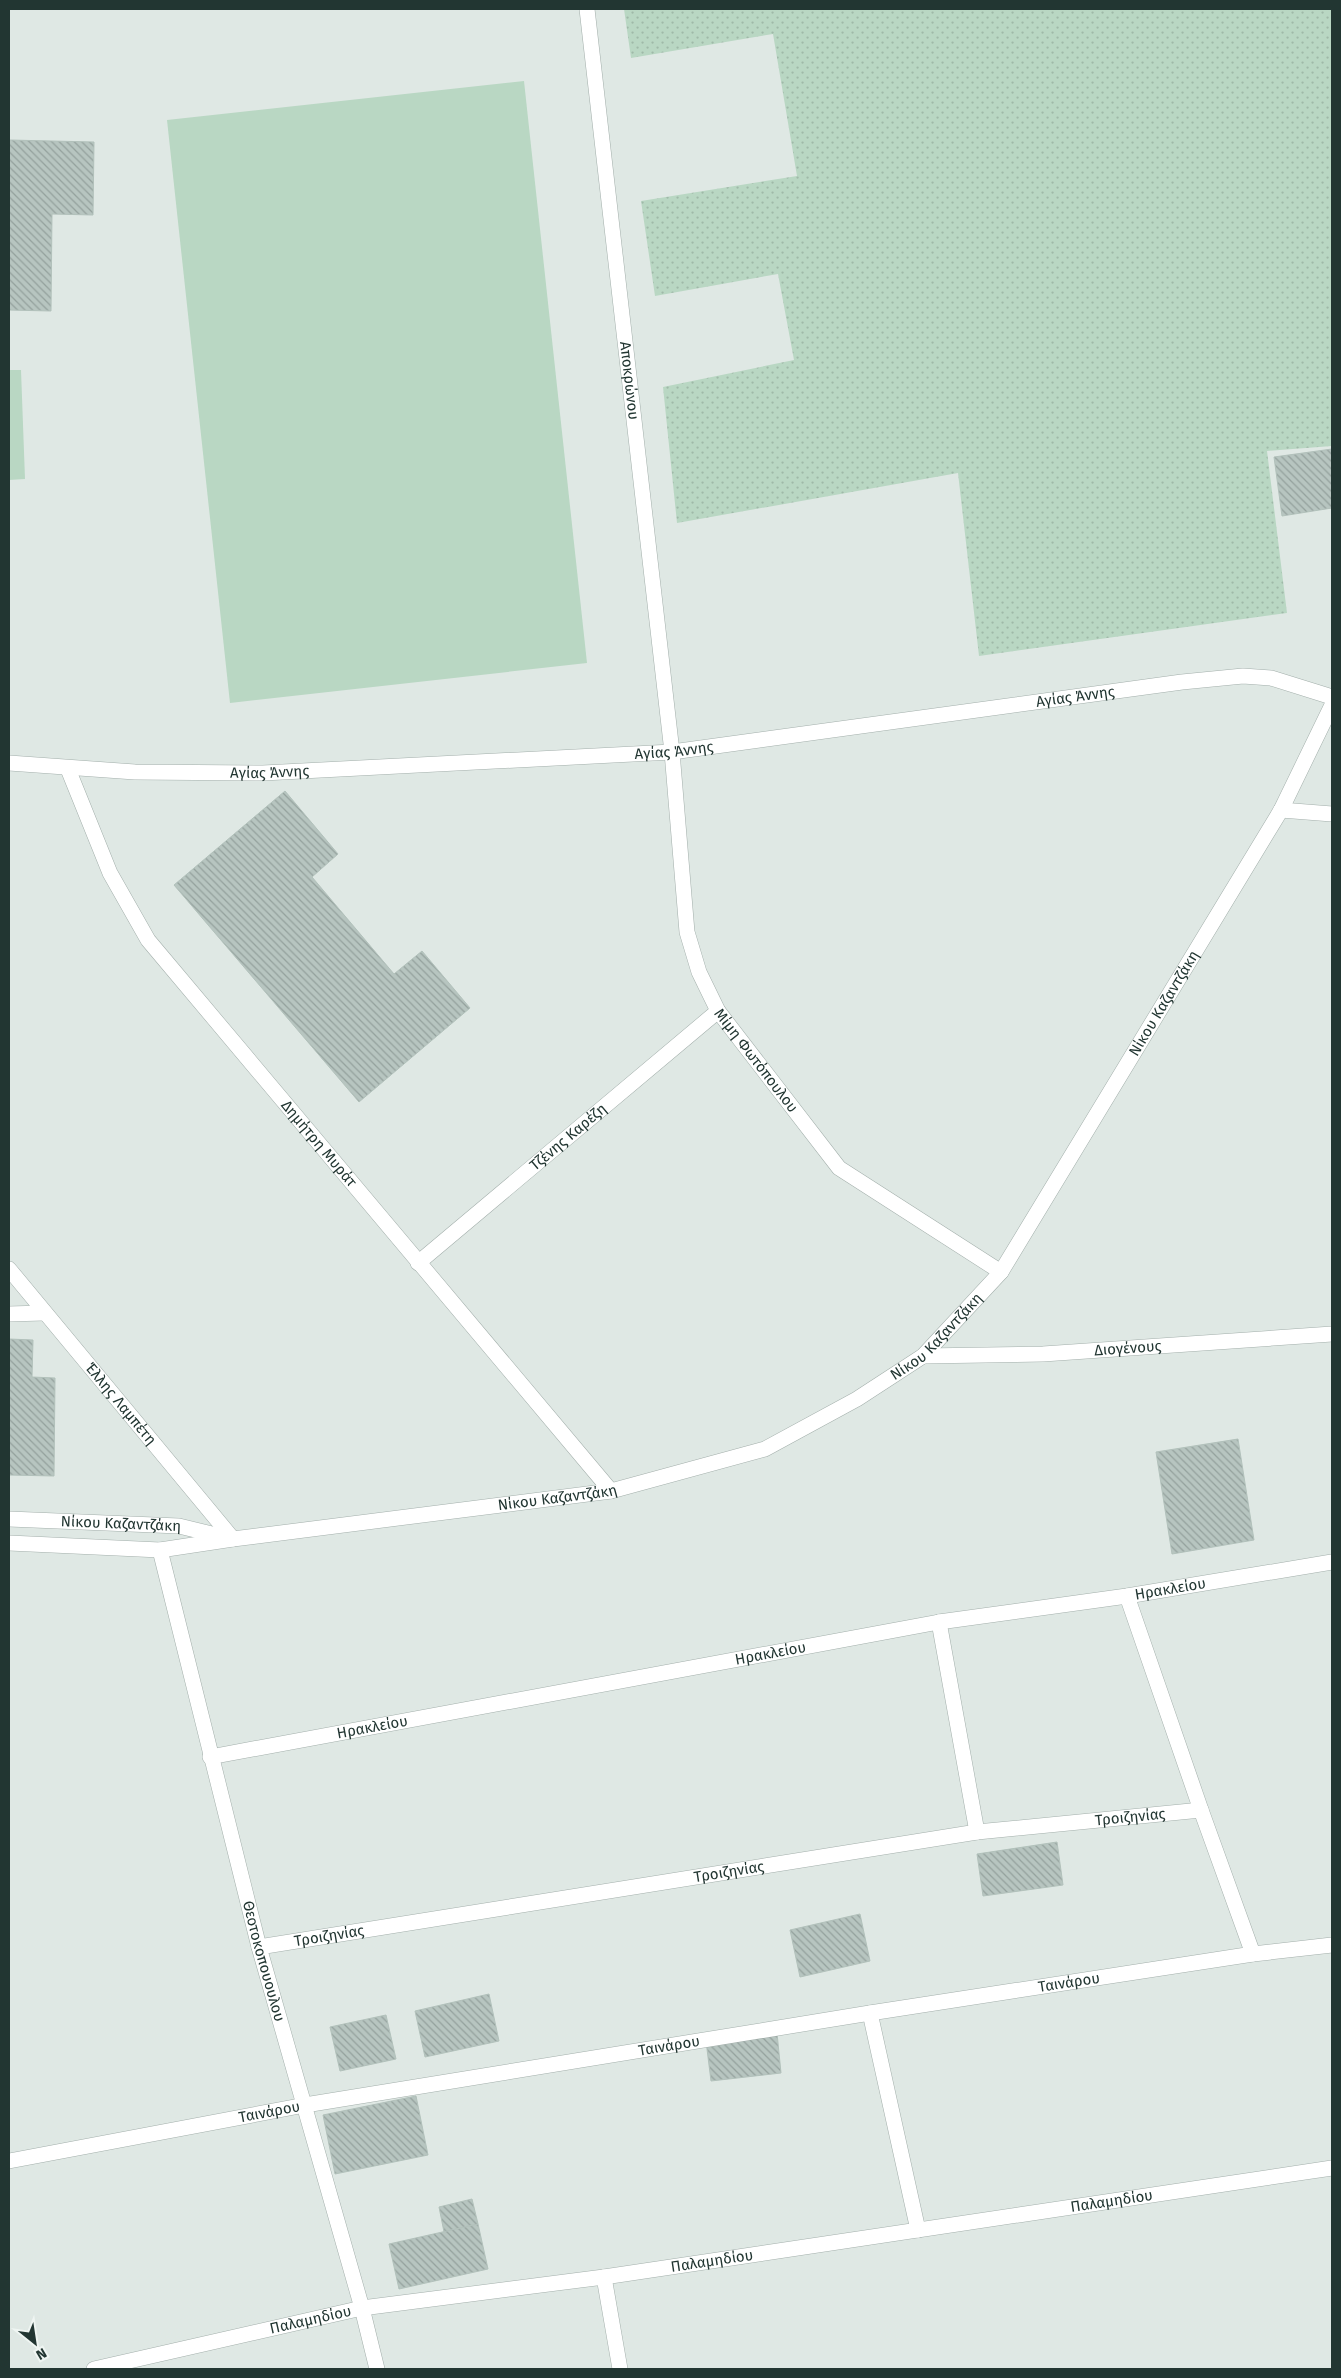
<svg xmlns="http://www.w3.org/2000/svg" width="1341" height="2378" font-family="'Fira Sans',sans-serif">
  <defs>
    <pattern id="grass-dots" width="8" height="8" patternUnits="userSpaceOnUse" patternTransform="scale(1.25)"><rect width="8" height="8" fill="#b9d7c3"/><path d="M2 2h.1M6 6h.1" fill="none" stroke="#9fb9a8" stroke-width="1.8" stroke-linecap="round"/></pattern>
    <pattern id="building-back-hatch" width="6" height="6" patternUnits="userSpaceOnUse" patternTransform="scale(1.25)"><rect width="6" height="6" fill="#b7c5c0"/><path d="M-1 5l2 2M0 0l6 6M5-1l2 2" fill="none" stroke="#94a19d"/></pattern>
  </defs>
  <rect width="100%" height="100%" fill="#dfe8e4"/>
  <path fill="url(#grass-dots)" d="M 624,9 L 1332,9 L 1332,446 L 1267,451 L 1287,613 L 979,656 L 958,473 L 677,523 L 663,387 L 794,360 L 778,274 L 655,296 L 641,201 L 797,176 L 773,34 L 631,58 Z"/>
  <g fill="#b9d7c3">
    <path d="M 524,81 L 587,663 L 230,703 L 167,120 Z"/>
    <path d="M 9,370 L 21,370 L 25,479 L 9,480 Z"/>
  </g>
  <g fill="url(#building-back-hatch)" stroke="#b2c1bb">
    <path d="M 9,140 L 94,142 L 93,215 L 52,214 L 51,311 L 9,310 Z"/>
    <path d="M 1332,449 L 1332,508 L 1282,516 L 1274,457 Z"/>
    <path d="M 285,791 L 338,854 L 312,877 L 394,974 L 422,951 L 470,1008 L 359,1102 L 174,885 Z"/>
    <path d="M 9,1339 L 33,1340 L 32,1377 L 55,1378 L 54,1476 L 9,1475 Z"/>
    <path d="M 1238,1439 L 1254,1540 L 1172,1554 L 1156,1452 Z"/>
    <path d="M 1057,1842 L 1063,1885 L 983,1896 L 977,1854 Z"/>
    <path d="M 860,1914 L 870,1961 L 800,1977 L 790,1930 Z"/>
    <path d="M 489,1994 L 499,2041 L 425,2057 L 415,2011 Z"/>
    <path d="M 386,2015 L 396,2059 L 340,2071 L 330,2027 Z"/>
    <path d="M 777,2033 L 781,2073 L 711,2081 L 706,2041 Z"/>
    <path d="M 416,2096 L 428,2155 L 335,2174 L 323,2115 Z"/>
    <path d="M 472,2199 L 478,2224 L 444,2232 L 439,2207 Z"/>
    <path d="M 478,2224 L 488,2269 L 399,2289 L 389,2244 Z"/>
  </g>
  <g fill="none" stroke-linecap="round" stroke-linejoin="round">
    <defs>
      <g id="lane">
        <path d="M 9,1314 L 43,1313"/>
        <path d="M 604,2277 L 620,2369"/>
      </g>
      <g id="street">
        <path id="s1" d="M 587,9 L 672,752 L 687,932 L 699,972 L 718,1011 L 839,1168 L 1001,1272"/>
        <path id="s2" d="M 9,763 L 135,772 L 263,773 L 672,752 L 1182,682 L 1243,676 L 1271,678 L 1332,697"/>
        <path id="s3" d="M 68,769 L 110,873 L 148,940 L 611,1491"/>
        <path d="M 1281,810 L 1332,814"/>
        <path id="s4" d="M 418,1263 L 718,1011"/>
        <path id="s5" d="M 9,1269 L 233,1539"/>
        <path id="s6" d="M 923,1356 L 1043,1354 L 1332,1334"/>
        <path id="s7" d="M 9,1519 L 179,1526 L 224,1537"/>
        <path id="s8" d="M 9,1543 L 160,1550 L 233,1539 L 611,1491 L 765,1449 L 857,1399 L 923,1356 L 1001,1272 L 1281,810 L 1332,705"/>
        <path id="s9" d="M 160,1550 L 259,1947 L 362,2308 L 377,2369"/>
        <path d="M 1127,1596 L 1201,1810 L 1253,1954"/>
        <path d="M 939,1622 L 977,1832"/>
        <path id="s10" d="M 210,1757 L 939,1622 L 1127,1596 L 1332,1562"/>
        <path id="s11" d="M 259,1947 L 977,1832 L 1201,1810"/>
        <path d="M 870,2013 L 918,2230"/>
        <path id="s12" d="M 9,2161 L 305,2105 L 870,2013 L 1253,1954 L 1332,1945"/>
        <path id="s13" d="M 94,2369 L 362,2308 L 604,2277 L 1332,2168"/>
      </g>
    </defs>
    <use href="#lane" stroke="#a3afab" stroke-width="16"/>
    <use href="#street" stroke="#a3afab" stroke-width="16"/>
    <use href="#lane" stroke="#fff" stroke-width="15"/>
    <use href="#street" stroke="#fff" stroke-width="15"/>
  </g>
  <g text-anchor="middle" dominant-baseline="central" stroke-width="4" stroke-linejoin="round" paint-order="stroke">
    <g font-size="15" fill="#223632" stroke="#eff5f2">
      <text stroke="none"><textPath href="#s1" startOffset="374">Αποκρώνου</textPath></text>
      <text stroke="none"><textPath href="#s2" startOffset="1071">Αγίας Άννης</textPath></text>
      <text stroke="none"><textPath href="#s2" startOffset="666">Αγίας Άννης</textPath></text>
      <text stroke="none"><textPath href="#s2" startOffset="261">Αγίας Άννης</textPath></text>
      <text stroke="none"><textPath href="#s8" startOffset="1378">Νίκου Καζαντζάκη</textPath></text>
      <text stroke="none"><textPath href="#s1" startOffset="1076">Μίμη Φωτόπουλου</textPath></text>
      <text stroke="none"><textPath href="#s4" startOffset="196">Τζένης Καρέζη</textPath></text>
      <text stroke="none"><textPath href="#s3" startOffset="455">Δημήτρη Μυράτ</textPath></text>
      <text stroke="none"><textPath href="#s8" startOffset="972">Νίκου Καζαντζάκη</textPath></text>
      <text stroke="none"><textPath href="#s6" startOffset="205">Διογένους</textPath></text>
      <text stroke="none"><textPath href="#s5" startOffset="175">Έλλης Λαμπέτη</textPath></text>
      <text stroke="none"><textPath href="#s8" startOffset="552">Νίκου Καζαντζάκη</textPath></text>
      <text stroke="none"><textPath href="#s7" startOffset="112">Νίκου Καζαντζάκη</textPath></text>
      <text stroke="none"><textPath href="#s10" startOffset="975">Ηρακλείου</textPath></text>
      <text stroke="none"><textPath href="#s10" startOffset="570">Ηρακλείου</textPath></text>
      <text stroke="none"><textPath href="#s10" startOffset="165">Ηρακλείου</textPath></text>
      <text stroke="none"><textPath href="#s11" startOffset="881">Τροιζηνίας</textPath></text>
      <text stroke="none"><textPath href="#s11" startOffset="476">Τροιζηνίας</textPath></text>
      <text stroke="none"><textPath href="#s11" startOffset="71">Τροιζηνίας</textPath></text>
      <text stroke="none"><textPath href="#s9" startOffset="424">Θεοτοκοπουουλου</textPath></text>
      <text stroke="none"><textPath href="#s12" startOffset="1075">Ταινάρου</textPath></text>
      <text stroke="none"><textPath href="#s12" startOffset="670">Ταινάρου</textPath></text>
      <text stroke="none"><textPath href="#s12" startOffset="265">Ταινάρου</textPath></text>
      <text stroke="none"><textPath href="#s13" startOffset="1032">Παλαμηδίου</textPath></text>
      <text stroke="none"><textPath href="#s13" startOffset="628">Παλαμηδίου</textPath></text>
      <text stroke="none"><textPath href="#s13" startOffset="222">Παλαμηδίου</textPath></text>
    </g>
  </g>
  <rect width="1341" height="2378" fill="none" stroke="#223632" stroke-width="20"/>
  <g transform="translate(35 2343) rotate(150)" stroke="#eff5f2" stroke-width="4" paint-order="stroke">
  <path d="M0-4L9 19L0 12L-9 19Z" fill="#223632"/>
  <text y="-8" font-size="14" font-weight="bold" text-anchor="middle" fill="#223632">N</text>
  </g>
</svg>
